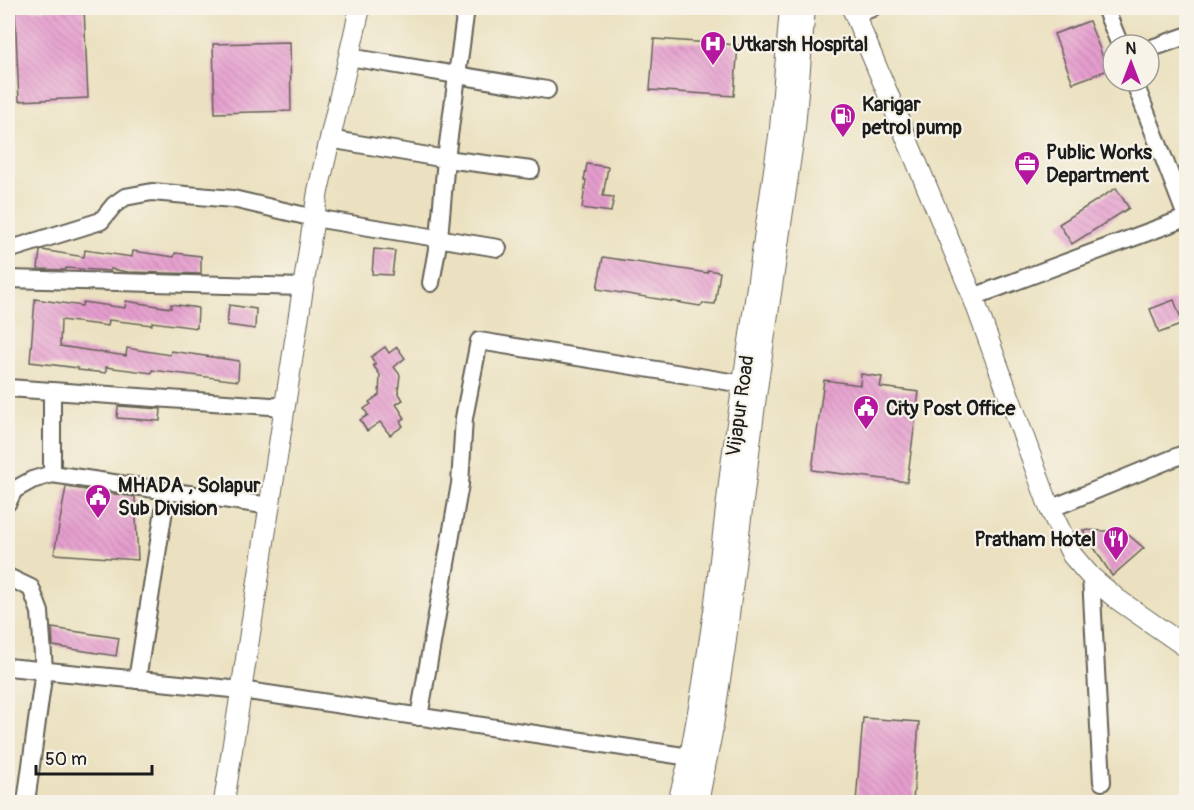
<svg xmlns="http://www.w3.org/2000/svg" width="1194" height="810" font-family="Pangolin,sans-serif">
  <defs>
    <pattern id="building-back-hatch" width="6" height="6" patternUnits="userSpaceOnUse" patternTransform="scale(1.5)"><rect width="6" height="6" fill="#e59dce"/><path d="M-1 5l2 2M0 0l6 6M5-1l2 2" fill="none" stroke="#c487b0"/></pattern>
  </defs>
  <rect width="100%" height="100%" fill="#f7f3e8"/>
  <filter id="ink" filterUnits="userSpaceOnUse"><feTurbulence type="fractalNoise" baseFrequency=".0167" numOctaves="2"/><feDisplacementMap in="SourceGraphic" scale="12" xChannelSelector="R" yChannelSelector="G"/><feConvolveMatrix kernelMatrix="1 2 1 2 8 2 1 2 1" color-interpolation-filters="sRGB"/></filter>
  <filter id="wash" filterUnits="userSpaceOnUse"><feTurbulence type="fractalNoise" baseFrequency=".008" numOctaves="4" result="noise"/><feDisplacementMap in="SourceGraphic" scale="24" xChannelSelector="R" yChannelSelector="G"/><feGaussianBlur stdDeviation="1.35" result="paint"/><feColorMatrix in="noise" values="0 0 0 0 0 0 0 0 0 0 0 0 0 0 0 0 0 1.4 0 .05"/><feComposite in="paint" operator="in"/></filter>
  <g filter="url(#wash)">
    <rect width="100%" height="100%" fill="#ebe1c0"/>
    <g id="blocks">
      <g fill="url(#building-back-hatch)">
        <path d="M 69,8 L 84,8 L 88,98 L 19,101 L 15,10 Z"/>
        <path d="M 1089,21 L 1108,70 L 1073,83 L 1054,34 Z"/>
        <path d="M 654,39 L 738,45 L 734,96 L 650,90 Z"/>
        <path d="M 290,42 L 291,111 L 215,113 L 213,44 Z"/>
        <path d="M 587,164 L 608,167 L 603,196 L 614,197 L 611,212 L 582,208 L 586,180 L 584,180 Z"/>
        <path d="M 1116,188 L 1129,208 L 1072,244 L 1059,224 Z"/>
        <path d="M 374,249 L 395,251 L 392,275 L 372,274 Z"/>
        <path d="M 42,250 L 84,257 L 85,250 L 132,257 L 133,251 L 174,257 L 175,253 L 201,256 L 201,274 L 128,272 L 110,269 L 110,271 L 66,268 L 66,270 L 38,269 L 40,251 Z"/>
        <path d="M 603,257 L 707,273 L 708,270 L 720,272 L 715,304 L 703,303 L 700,306 L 597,289 Z"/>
        <path d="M 35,299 L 82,306 L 83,302 L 125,308 L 126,301 L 171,308 L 171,304 L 198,308 L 197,328 L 152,322 L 152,325 L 109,320 L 108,326 L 61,320 L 60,346 L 126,356 L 127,348 L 170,355 L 171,351 L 239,361 L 238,381 L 152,370 L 152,373 L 106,367 L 106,373 L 78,370 L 78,368 L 30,362 Z"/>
        <path d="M 1174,300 L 1183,324 L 1159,333 L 1150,309 Z"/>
        <path d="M 229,305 L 256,309 L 255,329 L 227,325 Z"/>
        <path d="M 385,347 L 389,353 L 397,347 L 405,358 L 394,367 L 400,375 L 398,392 L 403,400 L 396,404 L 405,418 L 400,421 L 403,426 L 390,435 L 380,422 L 367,431 L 360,420 L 368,415 L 364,409 L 371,404 L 369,402 L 379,395 L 380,375 L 373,365 L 376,365 L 371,357 Z"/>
        <path d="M 861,374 L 882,377 L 880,387 L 919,392 L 907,482 L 812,470 L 824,380 L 860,385 Z"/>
        <path d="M 118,406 L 161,409 L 160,421 L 117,418 Z"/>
        <path d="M 66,487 L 135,497 L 138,560 L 54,554 Z"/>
        <path d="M 1083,530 L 1125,532 L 1144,548 L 1112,576 Z"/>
        <path d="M 52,628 L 119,638 L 116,656 L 53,646 Z"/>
        <path d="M 863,718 L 919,722 L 913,802 L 856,802 Z"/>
      </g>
    </g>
  </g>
  <g filter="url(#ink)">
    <use href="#blocks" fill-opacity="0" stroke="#646155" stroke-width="1.5"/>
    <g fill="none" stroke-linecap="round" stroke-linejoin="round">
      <defs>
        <g id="minor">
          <path d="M 1105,8 L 1120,45"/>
          <path d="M 855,15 L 872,8"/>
          <path d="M 1149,49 L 1186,36"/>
          <path d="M 349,57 L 547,90"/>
          <path d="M 1134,81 L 1186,216"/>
          <path d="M 329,139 L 446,159 L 531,170"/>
          <path d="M 8,250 L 101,221 L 114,205 L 125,197 L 152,192 L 233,199 L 314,218 L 498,248"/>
          <path d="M 8,279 L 303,287"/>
          <path d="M 431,283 L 439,238 L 446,159 L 466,8"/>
          <path d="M 973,297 L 1186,218"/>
          <path d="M 8,388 L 285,407"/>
          <path d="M 52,474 L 52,391"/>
          <path d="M 8,502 L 14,490 L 32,480 L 52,474 L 270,506"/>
          <path d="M 1050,509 L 1186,453"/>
          <path d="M 8,577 L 31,588 L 40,612 L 44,670 L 26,802"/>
          <path d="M 1091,577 L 1102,782"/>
          <path d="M 8,667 L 241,690 L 690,757"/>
          <path d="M 137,680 L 167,491"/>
          <path d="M 419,717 L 460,484 L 464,418 L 479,341 L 743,384"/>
        </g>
        <g id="major">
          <path d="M 852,8 L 973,297 L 1050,509 L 1072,555 L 1091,577 L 1117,599 L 1186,647"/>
          <path d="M 224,802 L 318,191 L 360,8"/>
          <path d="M 678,802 L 690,757 L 703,684 L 714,611 L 732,458 L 780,129 L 790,8"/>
          <path d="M 698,802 L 712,732 L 725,647 L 756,396 L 795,128 L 805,8"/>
        </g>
      </defs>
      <use href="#minor" stroke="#646155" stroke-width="20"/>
      <use href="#major" stroke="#646155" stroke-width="22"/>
      <use href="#minor" stroke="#fff" stroke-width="16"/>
      <use href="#major" stroke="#fff" stroke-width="20"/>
    </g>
  </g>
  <defs>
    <symbol id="hospital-pin" viewBox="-11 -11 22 30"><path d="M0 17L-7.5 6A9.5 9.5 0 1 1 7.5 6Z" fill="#b5179e" stroke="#f7f3e8"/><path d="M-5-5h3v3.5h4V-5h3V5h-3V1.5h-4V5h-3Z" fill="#fff"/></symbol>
    <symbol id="fuel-pin" viewBox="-11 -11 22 30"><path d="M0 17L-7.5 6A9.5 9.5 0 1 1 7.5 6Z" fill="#b5179e" stroke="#f7f3e8"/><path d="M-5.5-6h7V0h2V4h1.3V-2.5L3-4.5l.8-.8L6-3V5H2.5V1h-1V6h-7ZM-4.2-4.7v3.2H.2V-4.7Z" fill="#fff"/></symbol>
    <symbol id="office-pin" viewBox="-11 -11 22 30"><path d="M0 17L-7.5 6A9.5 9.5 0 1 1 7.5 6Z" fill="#b5179e" stroke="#f7f3e8"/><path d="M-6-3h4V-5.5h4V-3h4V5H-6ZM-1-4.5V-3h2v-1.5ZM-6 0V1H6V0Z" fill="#fff"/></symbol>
    <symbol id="civic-pin" viewBox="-11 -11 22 30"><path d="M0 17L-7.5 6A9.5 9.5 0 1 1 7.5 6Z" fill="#b5179e" stroke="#f7f3e8"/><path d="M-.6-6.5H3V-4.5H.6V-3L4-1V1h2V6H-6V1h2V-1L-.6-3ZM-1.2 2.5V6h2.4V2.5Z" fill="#fff"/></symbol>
    <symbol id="restaurant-pin" viewBox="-11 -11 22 30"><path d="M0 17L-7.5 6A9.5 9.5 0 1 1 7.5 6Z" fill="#b5179e" stroke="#f7f3e8"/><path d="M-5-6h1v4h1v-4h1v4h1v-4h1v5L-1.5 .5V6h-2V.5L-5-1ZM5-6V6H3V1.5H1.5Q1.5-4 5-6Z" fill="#fff"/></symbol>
  </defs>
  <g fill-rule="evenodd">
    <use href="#hospital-pin" x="698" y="29" width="30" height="40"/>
    <use href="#fuel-pin" x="828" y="101" width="30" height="40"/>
    <use href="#office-pin" x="1012" y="149" width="30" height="40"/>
    <use href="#civic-pin" x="851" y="393" width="30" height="40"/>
    <use href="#civic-pin" x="83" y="482" width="30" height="40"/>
    <use href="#restaurant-pin" x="1101" y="524" width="30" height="40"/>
  </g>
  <g text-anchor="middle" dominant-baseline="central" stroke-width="4.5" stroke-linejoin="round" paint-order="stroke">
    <g font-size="20" font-weight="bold" fill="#1c1c1c" stroke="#f7f3e8" text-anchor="start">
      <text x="732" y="44">Utkarsh Hospital</text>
      <text x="862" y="104">Karigar<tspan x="862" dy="23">petrol pump</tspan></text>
      <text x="1046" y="152">Public Works<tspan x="1046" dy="23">Department</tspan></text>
      <text x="886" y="408">City Post Office</text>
      <text x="118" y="485">MHADA , Solapur<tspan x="118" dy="23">Sub Division</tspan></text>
      <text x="1096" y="539" text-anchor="end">Pratham Hotel</text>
    </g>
    <g font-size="20" fill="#1c1c1c" stroke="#f7f3e8">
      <text transform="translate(740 406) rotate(-82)">Vijapur Road</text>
    </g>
  </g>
  <rect width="1194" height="810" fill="none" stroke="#f7f3e8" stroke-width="30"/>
  <g transform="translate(1131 63)"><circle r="28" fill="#f7f3e8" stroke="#9f9d96" stroke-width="1.5"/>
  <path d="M0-4.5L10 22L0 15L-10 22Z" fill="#b5179e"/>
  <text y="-9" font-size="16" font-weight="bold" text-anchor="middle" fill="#1c1c1c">N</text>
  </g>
  <path d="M36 765v9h116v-9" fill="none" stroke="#1c1c1c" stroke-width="3"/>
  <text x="45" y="765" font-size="18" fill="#1c1c1c" stroke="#f7f3e8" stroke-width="4.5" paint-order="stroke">50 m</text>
</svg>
